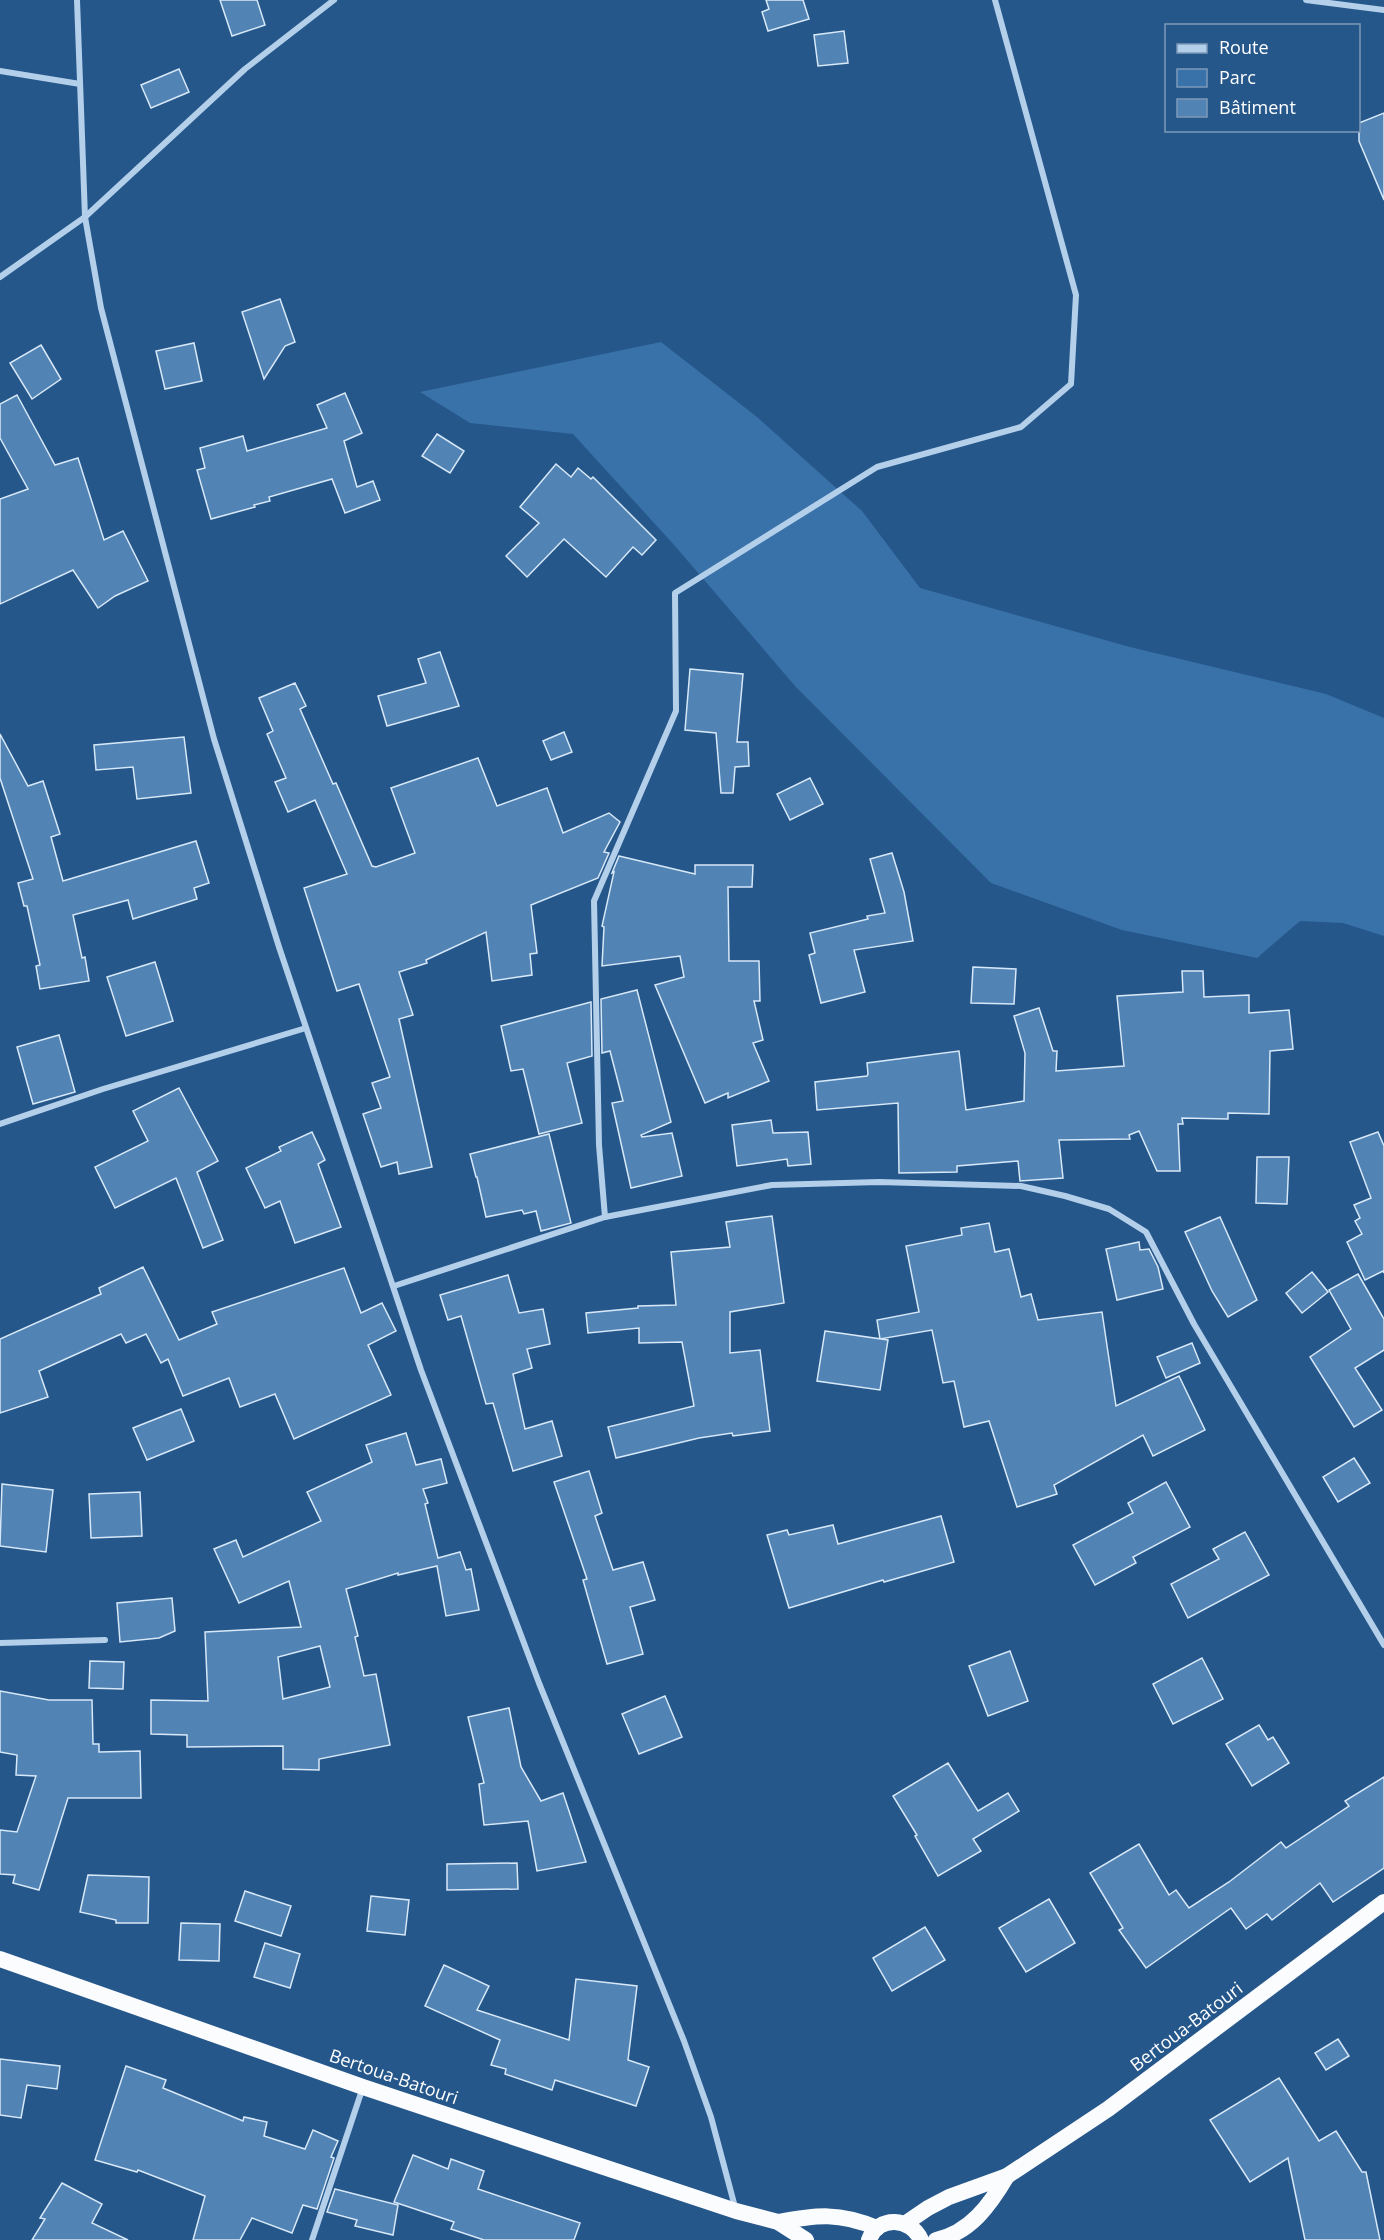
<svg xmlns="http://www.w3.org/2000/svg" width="1384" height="2240" font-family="'Open Sans',sans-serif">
  <rect width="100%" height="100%" fill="#25578b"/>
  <path fill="#3972a8" d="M 661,342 L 757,417 L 862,511 L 920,588 L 1130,647 L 1326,694 L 1384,718 L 1384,936 L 1343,923 L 1300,921 L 1257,958 L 1122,930 L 991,883 L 795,686 L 675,546 L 573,434 L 470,423 L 420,392 Z"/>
  <g fill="#5183b4" stroke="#d7e8f8" stroke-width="1.5" fill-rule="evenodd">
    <path d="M 220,0 L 257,0 L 265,25 L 232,36 Z"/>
    <path d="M 766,0 L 803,0 L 809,19 L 768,31 L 762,12 L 769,9 Z"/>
    <path d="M 844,31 L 848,63 L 818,66 L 814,35 Z"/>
    <path d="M 179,69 L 189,92 L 151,108 L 141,85 Z"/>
    <path d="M 1384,113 L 1384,200 L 1359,141 L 1359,123 Z"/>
    <path d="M 280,299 L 295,342 L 285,346 L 264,379 L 242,312 Z"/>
    <path d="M 194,343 L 202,381 L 165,389 L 156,351 Z"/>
    <path d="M 41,345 L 61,379 L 32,399 L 10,363 Z"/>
    <path d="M 345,393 L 362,433 L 344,441 L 357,487 L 373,481 L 380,500 L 345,513 L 332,479 L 269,497 L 270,501 L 254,505 L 255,507 L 211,519 L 197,470 L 205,468 L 200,448 L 243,436 L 247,451 L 327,428 L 317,405 Z"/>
    <path d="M 17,395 L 55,465 L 78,458 L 104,540 L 123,531 L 148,581 L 115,596 L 98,608 L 73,570 L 0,604 L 0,499 L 28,489 L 0,438 L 0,404 Z"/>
    <path d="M 437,434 L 464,451 L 450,473 L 422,456 Z"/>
    <path d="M 556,464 L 571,477 L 578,468 L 591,479 L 593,477 L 656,540 L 642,555 L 633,547 L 606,577 L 564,539 L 527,577 L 506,556 L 539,523 L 520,507 Z"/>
    <path d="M 440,652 L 459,706 L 387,726 L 378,696 L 426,683 L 418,659 Z"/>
    <path d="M 690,669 L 743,674 L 737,742 L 748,742 L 749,766 L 735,767 L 733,793 L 721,793 L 716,733 L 685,730 Z"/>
    <path d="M 295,683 L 306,706 L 300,709 L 333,784 L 336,783 L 372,866 L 376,867 L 415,853 L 391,788 L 478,758 L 497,806 L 547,788 L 563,833 L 609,813 L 620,822 L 604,852 L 609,853 L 598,878 L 531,905 L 537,953 L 530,954 L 532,975 L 492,981 L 486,932 L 426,960 L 427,963 L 399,972 L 413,1015 L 399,1019 L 432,1167 L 399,1174 L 397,1162 L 381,1167 L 363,1114 L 381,1108 L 372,1083 L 390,1077 L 359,984 L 337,991 L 304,888 L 347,874 L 315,800 L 288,812 L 275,782 L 286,778 L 267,734 L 273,731 L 259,698 Z"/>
    <path d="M 564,732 L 572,752 L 551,760 L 543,741 Z"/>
    <path d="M 0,734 L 28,786 L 43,781 L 60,834 L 51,837 L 63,881 L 196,841 L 209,883 L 194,888 L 197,899 L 133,919 L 128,900 L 73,915 L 82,958 L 85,957 L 89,981 L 40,989 L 36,966 L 40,965 L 27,906 L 24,906 L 18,883 L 33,879 L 0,778 Z"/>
    <path d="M 184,737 L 191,793 L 137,799 L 133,767 L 96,770 L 94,745 Z"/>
    <path d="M 810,778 L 823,804 L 790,820 L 777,794 Z"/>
    <path d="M 892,853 L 904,892 L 913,941 L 854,950 L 865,992 L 821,1003 L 809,955 L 815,953 L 810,933 L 868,919 L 867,916 L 885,913 L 870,859 Z"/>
    <path d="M 619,856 L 695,874 L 695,865 L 753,865 L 752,887 L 728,887 L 729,961 L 759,961 L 760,1001 L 754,1001 L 763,1040 L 753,1043 L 769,1081 L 728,1098 L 728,1093 L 705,1103 L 655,985 L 684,977 L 680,956 L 602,966 L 604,927 L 602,926 L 614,872 L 612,873 Z"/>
    <path d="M 155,962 L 173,1021 L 126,1036 L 107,977 Z"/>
    <path d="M 973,967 L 1016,969 L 1014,1004 L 971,1003 Z"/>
    <path d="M 1182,971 L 1203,971 L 1204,997 L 1249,995 L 1249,1013 L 1289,1010 L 1293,1049 L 1270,1051 L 1269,1114 L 1228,1113 L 1228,1119 L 1182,1118 L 1183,1124 L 1178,1124 L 1180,1171 L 1157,1171 L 1139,1131 L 1129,1135 L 1130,1139 L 1059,1140 L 1063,1178 L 1020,1181 L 1018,1161 L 957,1166 L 957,1172 L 899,1173 L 898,1103 L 817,1110 L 815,1082 L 867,1076 L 868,1074 L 867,1063 L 959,1051 L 966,1110 L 1024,1101 L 1025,1053 L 1014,1016 L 1039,1008 L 1053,1051 L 1057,1051 L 1056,1071 L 1124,1066 L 1117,996 L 1183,992 Z"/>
    <path d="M 637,990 L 671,1122 L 641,1135 L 642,1137 L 672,1133 L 682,1176 L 631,1188 L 612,1103 L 623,1101 L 610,1051 L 602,1053 L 601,999 Z"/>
    <path d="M 591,1002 L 592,1056 L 567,1063 L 582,1123 L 539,1134 L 523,1069 L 511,1071 L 501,1026 Z"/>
    <path d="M 59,1035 L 75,1092 L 33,1104 L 17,1047 Z"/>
    <path d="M 179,1088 L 218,1161 L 197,1172 L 223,1240 L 203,1248 L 176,1178 L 115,1208 L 95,1167 L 148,1141 L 133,1111 Z"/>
    <path d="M 771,1120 L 773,1133 L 808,1132 L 811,1164 L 788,1166 L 787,1159 L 737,1166 L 732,1125 Z"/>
    <path d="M 312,1132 L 325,1160 L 318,1164 L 341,1227 L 295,1243 L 280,1201 L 265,1208 L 246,1168 L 281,1151 L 279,1147 Z"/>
    <path d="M 1378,1132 L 1384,1146 L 1384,1273 L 1383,1271 L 1365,1280 L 1347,1242 L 1362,1234 L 1355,1221 L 1360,1218 L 1354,1205 L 1371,1198 L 1350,1142 Z"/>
    <path d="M 549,1134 L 571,1223 L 541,1231 L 536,1211 L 524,1214 L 522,1210 L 486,1217 L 477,1177 L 476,1177 L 470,1154 Z"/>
    <path d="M 1257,1157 L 1289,1157 L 1287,1204 L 1256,1203 Z"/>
    <path d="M 772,1216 L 784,1303 L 730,1312 L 730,1353 L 760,1350 L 770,1431 L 733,1436 L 732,1433 L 699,1438 L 616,1458 L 608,1427 L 694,1406 L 682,1342 L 639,1343 L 639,1328 L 588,1333 L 586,1313 L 638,1308 L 638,1306 L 676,1305 L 671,1252 L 730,1247 L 726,1222 Z"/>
    <path d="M 1220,1217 L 1257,1300 L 1228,1317 L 1212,1291 L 1185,1232 Z"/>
    <path d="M 989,1223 L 995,1252 L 1009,1249 L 1021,1297 L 1031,1294 L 1038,1320 L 1102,1312 L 1116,1406 L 1179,1376 L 1205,1430 L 1153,1456 L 1143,1435 L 1054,1485 L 1057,1494 L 1017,1507 L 989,1421 L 964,1427 L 954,1381 L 943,1383 L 932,1330 L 880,1339 L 877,1320 L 919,1312 L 906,1246 L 962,1235 L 961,1228 Z"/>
    <path d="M 1139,1242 L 1140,1250 L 1149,1249 L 1158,1267 L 1163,1289 L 1117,1300 L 1106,1249 Z"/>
    <path d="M 143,1267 L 179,1340 L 217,1324 L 212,1312 L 344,1268 L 361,1313 L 382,1303 L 396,1331 L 368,1345 L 391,1395 L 294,1439 L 275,1394 L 240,1407 L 229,1378 L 183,1396 L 168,1359 L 161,1363 L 146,1334 L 126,1343 L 121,1334 L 39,1371 L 48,1397 L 0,1413 L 0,1339 L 101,1294 L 99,1288 Z"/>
    <path d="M 1312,1272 L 1328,1292 L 1302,1313 L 1286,1293 Z"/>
    <path d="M 1358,1274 L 1384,1319 L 1384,1350 L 1355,1368 L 1382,1410 L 1354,1427 L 1310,1357 L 1351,1329 L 1329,1290 Z"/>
    <path d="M 508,1275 L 519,1313 L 543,1309 L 550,1344 L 527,1349 L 532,1368 L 513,1374 L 525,1429 L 552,1421 L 562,1456 L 513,1471 L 493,1403 L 486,1404 L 461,1316 L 448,1320 L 440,1295 Z"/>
    <path d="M 825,1331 L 888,1340 L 880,1390 L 817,1381 Z"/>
    <path d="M 1192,1343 L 1200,1363 L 1166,1378 L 1157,1357 Z"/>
    <path d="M 181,1409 L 194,1441 L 147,1460 L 133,1428 Z"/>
    <path d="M 406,1433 L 416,1465 L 441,1459 L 447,1483 L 423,1489 L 428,1503 L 425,1504 L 438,1558 L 460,1552 L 466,1570 L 471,1569 L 479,1610 L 446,1616 L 437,1566 L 398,1575 L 398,1573 L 346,1589 L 358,1636 L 355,1637 L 364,1676 L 376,1674 L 390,1745 L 319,1759 L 319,1770 L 283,1769 L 283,1746 L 187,1747 L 187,1735 L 151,1734 L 151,1700 L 208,1701 L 205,1632 L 301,1627 L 289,1581 L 239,1603 L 214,1549 L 236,1540 L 243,1557 L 321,1521 L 307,1492 L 372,1462 L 366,1445 ZM 320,1646 L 330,1687 L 283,1699 L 278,1657 Z"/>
    <path d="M 1354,1458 L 1370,1483 L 1338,1502 L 1323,1477 Z"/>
    <path d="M 589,1471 L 602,1513 L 595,1516 L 613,1570 L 643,1562 L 655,1600 L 630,1607 L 643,1654 L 607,1664 L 583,1580 L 587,1579 L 554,1482 Z"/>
    <path d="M 1166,1482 L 1190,1527 L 1133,1557 L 1136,1563 L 1095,1585 L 1073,1545 L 1133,1513 L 1128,1503 Z"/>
    <path d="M 2,1484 L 53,1490 L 46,1552 L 0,1546 Z"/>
    <path d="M 140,1492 L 142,1536 L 91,1538 L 89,1494 Z"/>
    <path d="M 941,1516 L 954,1562 L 884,1582 L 883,1580 L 789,1608 L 767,1535 L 787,1530 L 789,1535 L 833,1525 L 838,1544 Z"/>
    <path d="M 1245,1532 L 1269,1575 L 1188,1618 L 1171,1584 L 1219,1559 L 1213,1549 Z"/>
    <path d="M 172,1598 L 175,1631 L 159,1638 L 120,1642 L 117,1603 Z"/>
    <path d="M 1010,1651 L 1028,1701 L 988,1716 L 969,1666 Z"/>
    <path d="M 1202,1658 L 1223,1699 L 1173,1724 L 1153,1684 Z"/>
    <path d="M 90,1661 L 124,1662 L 123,1689 L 89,1688 Z"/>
    <path d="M 0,1691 L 49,1700 L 92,1700 L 93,1744 L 99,1744 L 99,1752 L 140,1751 L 141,1798 L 68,1798 L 39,1890 L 13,1883 L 15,1875 L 0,1874 L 0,1830 L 17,1832 L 36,1776 L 16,1775 L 17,1755 L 0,1752 Z"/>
    <path d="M 665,1696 L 682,1737 L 639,1754 L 622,1714 Z"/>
    <path d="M 509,1708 L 521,1767 L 541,1801 L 563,1793 L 586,1862 L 537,1871 L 528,1821 L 484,1825 L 479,1784 L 484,1783 L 468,1717 Z"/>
    <path d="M 1259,1725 L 1268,1740 L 1273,1737 L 1289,1763 L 1252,1786 L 1226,1744 Z"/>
    <path d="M 948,1763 L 978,1811 L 1008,1793 L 1019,1811 L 973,1839 L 981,1851 L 938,1876 L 915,1836 L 917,1835 L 893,1796 Z"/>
    <path d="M 1384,1777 L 1384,1868 L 1333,1902 L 1320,1883 L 1272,1920 L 1267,1914 L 1246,1929 L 1231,1908 L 1146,1968 L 1119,1930 L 1123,1928 L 1090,1873 L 1139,1844 L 1169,1895 L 1176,1890 L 1189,1908 L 1229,1882 L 1281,1842 L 1286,1848 L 1349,1806 L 1345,1801 Z"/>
    <path d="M 517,1863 L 518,1889 L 447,1890 L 447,1864 Z"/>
    <path d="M 88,1875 L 149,1877 L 148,1923 L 116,1923 L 116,1920 L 80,1912 Z"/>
    <path d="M 245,1891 L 291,1906 L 281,1936 L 235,1921 Z"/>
    <path d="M 371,1896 L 409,1900 L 405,1935 L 367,1931 Z"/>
    <path d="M 1049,1899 L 1075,1943 L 1026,1972 L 999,1928 Z"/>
    <path d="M 181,1923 L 220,1924 L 219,1961 L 179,1960 Z"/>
    <path d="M 925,1927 L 945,1960 L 892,1991 L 873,1958 Z"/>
    <path d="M 265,1943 L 300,1954 L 290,1988 L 254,1977 Z"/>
    <path d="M 444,1965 L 489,1986 L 477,2010 L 569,2040 L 576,1979 L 637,1986 L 628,2060 L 649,2067 L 636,2106 L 555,2080 L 552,2090 L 505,2074 L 506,2069 L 491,2065 L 500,2040 L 425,2006 Z"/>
    <path d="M 1338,2039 L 1349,2056 L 1326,2070 L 1315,2053 Z"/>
    <path d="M 0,2059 L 60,2066 L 57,2089 L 27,2085 L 21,2118 L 0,2115 Z"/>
    <path d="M 126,2066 L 166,2080 L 163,2088 L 243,2121 L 244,2117 L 267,2122 L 264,2136 L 305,2149 L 313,2130 L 338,2141 L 331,2157 L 334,2158 L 317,2209 L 303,2205 L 292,2233 L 252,2218 L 240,2240 L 193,2240 L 205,2196 L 138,2170 L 137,2172 L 95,2160 Z"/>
    <path d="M 1279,2078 L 1319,2141 L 1336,2131 L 1362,2172 L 1366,2172 L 1380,2240 L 1305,2240 L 1288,2158 L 1250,2182 L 1210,2120 Z"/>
    <path d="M 413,2155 L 448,2169 L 451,2159 L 484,2171 L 478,2189 L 580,2223 L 574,2240 L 484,2240 L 451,2229 L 454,2222 L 394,2202 Z"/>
    <path d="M 62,2183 L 102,2204 L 92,2223 L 128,2240 L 32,2240 L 45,2219 L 40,2218 Z"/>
    <path d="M 335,2189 L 398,2205 L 393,2235 L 355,2226 L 357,2220 L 327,2212 Z"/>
  </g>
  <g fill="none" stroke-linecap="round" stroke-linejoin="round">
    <g stroke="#b3cfea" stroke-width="6">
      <path d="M 77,0 L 85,217 L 101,308 L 214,739 L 279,947 L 421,1370 L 539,1683 L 684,2041 L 711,2117 L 735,2207"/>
      <path d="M 1306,0 L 1384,10"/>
      <path d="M 0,71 L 80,84"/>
      <path d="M 0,277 L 85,217 L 245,69 L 334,0"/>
      <path d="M 0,1124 L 103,1089 L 306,1028"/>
      <path d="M 605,1217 L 599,1145 L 594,901 L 676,711 L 675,593 L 877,467 L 1021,427 L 1071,384 L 1076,295 L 995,0"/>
      <path d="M 394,1286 L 605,1217 L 772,1185 L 879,1182 L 1021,1186 L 1065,1196 L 1109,1209 L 1146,1232 L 1194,1324 L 1384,1645"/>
      <path d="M 0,1643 L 105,1640"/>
      <path d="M 312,2240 L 362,2090"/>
    </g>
    <g stroke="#fbfcfe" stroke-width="16">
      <path d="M 0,1959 L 363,2087 L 736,2211 L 778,2222 L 806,2240"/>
      <path d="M 778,2222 C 817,2215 839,2212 877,2228"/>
      <path d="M 906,2223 L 928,2208 L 949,2197 L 1007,2176 L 1108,2109 L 1384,1902"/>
      <path d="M 869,2240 C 878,2215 911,2217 921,2240"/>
      <path d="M 936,2240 C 970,2233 990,2205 1007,2176"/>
    </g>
  </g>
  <g text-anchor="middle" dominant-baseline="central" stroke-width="5" stroke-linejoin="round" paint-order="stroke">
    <g font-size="18" fill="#fff" stroke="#25578b">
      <text transform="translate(1186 2026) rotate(-37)">Bertoua-Batouri</text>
      <text transform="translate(394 2076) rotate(19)">Bertoua-Batouri</text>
    </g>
  </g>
  <rect x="1165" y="24" width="195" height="108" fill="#25578b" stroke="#7c9ab9" stroke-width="1.5"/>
  <rect x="1177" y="44" width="30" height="9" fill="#b3cfea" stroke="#7c9ab9" stroke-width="1.5"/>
  <text x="1219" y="54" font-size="18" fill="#ffffff">Route</text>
  <rect x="1177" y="69" width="30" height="18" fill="#3972a8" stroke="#7c9ab9" stroke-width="1.5"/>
  <text x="1219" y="84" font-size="18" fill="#ffffff">Parc</text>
  <rect x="1177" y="99" width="30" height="18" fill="#5183b4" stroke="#7c9ab9" stroke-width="1.5"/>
  <text x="1219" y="114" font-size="18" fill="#ffffff">Bâtiment</text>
</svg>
